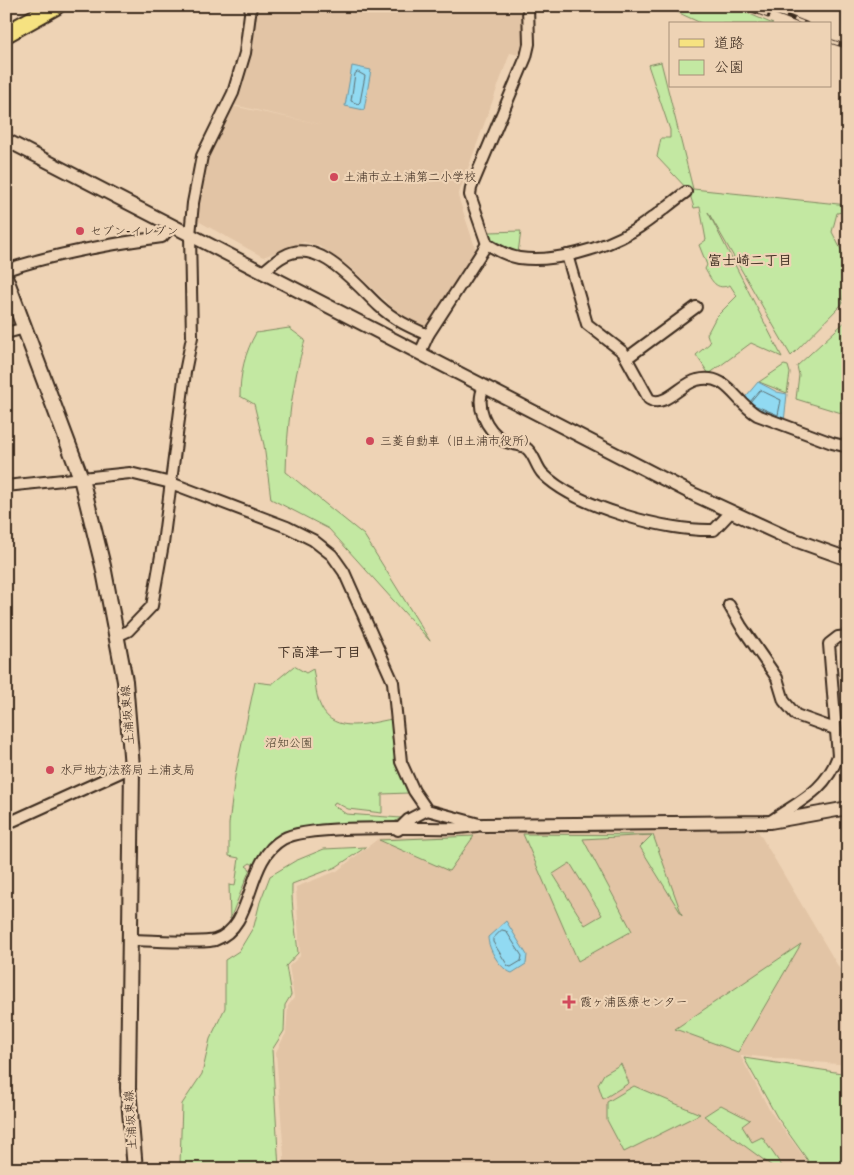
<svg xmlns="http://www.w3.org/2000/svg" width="854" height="1175" font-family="'Balsamiq Sans','Klee One',sans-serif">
  <rect width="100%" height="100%" fill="#eed3b5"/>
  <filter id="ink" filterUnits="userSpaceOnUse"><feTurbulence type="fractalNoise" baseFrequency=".02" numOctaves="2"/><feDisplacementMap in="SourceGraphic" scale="10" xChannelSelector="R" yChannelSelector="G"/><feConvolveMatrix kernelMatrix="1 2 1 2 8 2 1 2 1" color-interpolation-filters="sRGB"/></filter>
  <g filter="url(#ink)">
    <g fill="#e2c4a5">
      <path d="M 255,6 L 522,6 L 523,43 L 519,55 L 510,53 L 458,196 L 476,250 L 425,329 L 398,313 L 351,268 L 319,246 L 304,242 L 263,257 L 198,221 L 197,202 L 207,158 L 232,106 L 324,125 L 233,105 L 254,43 Z"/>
      <path d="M 562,831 L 758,831 L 848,983 L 848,1065 L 740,1055 L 770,1111 L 807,1161 L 796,1169 L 285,1169 L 276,1052 L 286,1033 L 288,1006 L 294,998 L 289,966 L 300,956 L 296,887 L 337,871 L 379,838 Z"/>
    </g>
    <g fill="#c3e8a2" stroke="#7f8960" fill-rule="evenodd">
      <path d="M 664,6 L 731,6 L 773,24 L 703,24 Z"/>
      <path d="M 661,62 L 693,189 L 848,205 L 848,211 L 837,213 L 832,232 L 848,263 L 848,278 L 842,304 L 791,356 L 708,212 L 782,357 L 751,343 L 709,374 L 696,355 L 710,343 L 707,334 L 716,317 L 737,296 L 730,285 C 716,291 712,281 705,269 L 707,265 L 699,245 L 706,240 L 700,207 L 694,208 L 689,191 L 657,157 L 661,138 L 670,138 L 670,130 L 648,65 Z"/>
      <path d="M 521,231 L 518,253 C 507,251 494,247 488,237 L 490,232 Z"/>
      <path d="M 848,319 L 848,415 L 796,399 L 799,375 L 797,366 Z"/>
      <path d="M 289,328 L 305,340 C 292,384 287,427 286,472 L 364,535 L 430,641 L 329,529 L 271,499 L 264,445 L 254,404 L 240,396 C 240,374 245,352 256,333 Z"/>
      <path d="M 784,365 L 788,366 L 790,373 L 787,393 L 759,382 Z"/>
      <path d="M 294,666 L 306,673 L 313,669 C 316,682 315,695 321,707 C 334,735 369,723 392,719 L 395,759 L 408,793 L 382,794 L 382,813 L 348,809 L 335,802 L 333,805 L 346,814 L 401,818 L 394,822 L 299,828 C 276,834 265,845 254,865 L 250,863 L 246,866 L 250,869 L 230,919 L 229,885 L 235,886 L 239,858 L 229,856 L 229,824 L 235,776 L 255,682 L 272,684 Z"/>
      <path d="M 523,834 L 653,835 L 682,915 L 640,847 L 652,835 L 583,839 L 632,931 L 578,961 ZM 570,863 L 602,915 L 585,925 L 553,874 Z"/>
      <path d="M 474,836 L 449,871 L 379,840 Z"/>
      <path d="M 366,847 L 336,867 L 292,884 C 291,907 296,930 298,953 L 286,966 L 291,995 L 285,1005 L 284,1031 L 272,1050 L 279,1169 L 187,1169 L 180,1163 L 182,1104 L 202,1074 L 210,1039 L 225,1008 L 225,960 L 239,951 L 254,926 L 260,902 L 270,876 L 295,861 L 324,849 Z"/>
      <path d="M 801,944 L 738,1052 L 675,1029 Z"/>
      <path d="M 744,1058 L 848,1074 L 848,1169 L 800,1169 L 809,1162 L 777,1117 Z"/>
      <path d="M 621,1064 L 629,1083 L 603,1099 L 598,1084 L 604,1074 Z"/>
      <path d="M 634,1086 L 700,1114 L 624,1152 L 607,1120 L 607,1102 Z"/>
      <path d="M 721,1105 L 750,1120 L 742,1126 L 752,1142 L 762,1137 L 784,1169 L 776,1169 L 704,1116 Z"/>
    </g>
    <g fill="#91daf2" stroke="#6f949d">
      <path d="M 352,66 L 371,70 L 364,110 L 345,106 Z"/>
      <path d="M 758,382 L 777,392 L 787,394 L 784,422 L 757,413 L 742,401 Z"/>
      <path d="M 506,921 L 527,955 L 526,964 L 512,973 C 500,969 488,949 488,937 Z"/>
    </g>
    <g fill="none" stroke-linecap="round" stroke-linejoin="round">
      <g stroke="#5d7073" stroke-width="1">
        <path d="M 358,72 L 365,76 L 360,102 L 358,104 L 351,101 L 355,74 Z"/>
        <path d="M 750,402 L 760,390 L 781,400 L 778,415 L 754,405"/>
        <path d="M 502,930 L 506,931 L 522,956 L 521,961 L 511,967 L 508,966 L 493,942 L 493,939 Z"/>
      </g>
      <defs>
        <g id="minor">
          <path d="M 528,6 L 529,44 L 526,57 L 471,188 L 470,195 L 487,244 C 497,250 507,256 519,258 C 553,263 603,249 633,231 C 652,220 668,205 686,192"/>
          <path d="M 567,255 L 587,324 L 623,352 L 649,399 C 664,409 682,383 697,380 C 727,372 735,402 757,415 L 832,443 L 848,447"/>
          <path d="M 6,270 C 57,253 109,244 162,237 L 171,227"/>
          <path d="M 263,272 C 270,266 276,260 284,256 C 319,236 357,286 379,306 C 394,320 410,327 428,335"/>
          <path d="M 6,333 L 25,328"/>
          <path d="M 420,353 L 428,335 L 487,244"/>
          <path d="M 627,358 L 696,307"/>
          <path d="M 484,386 C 475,406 485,429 504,441 C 511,445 520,444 526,448 C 534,453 536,467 543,474 C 576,507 668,532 714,530 L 730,513"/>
          <path d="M 6,486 L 130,473 L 171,483 L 287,527 L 313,540 L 332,555 L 344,572 L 393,682 L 401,762 L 414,791 L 427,810 L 483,825"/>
          <path d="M 729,605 L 741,626 L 777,678 L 784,701 L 796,715 L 835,729"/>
          <path d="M 117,636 L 128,631 L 152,606 L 163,544 L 185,372 L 192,337 L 190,235 L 193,203 L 202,156 L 233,93 L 245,53 L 251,6"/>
          <path d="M 771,821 C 799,801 825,792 838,756 L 829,644 L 838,637 L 848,636"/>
          <path d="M 6,824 L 132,767"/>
          <path d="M 398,830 L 408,820 L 427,810"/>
          <path d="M 131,940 C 148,940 203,944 215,940 C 256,926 244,861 283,839 C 309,824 422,829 458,828 L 477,826"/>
        </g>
        <g id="tertiary">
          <path d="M 6,140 L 695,495 L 784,536 L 848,559"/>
          <path d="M 483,825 L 770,822 L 848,808"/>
        </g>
        <path id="secondary" d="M 6,279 L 81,478 L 103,566 L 125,681 L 132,767 L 128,1088 L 135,1169"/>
        <path id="primary" d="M 6,34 L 56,6"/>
      </defs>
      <use href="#minor" stroke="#3b2a1e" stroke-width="14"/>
      <use href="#tertiary" stroke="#3b2a1e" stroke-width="16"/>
      <use href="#secondary" stroke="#3b2a1e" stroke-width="18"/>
      <use href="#primary" stroke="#3b2a1e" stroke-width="20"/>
      <use href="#minor" stroke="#eed3b5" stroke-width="10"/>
      <use href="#tertiary" stroke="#eed3b5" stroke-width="12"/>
      <use href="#secondary" stroke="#eed3b5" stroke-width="14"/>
      <use href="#primary" stroke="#f6e281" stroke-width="16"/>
      <defs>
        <g id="rail">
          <path d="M 742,6 L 768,16"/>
          <path d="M 761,6 L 806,24"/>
          <path d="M 830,41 L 848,47"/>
        </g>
      </defs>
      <use href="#rail" stroke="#3b2a1e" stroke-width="5"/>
      <use href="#rail" stroke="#eed3b5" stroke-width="3" stroke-dasharray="9" stroke-linecap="butt"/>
    </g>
  </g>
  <g fill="#d1495b" stroke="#eed3b5" stroke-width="2">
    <circle cx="334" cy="177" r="5"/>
    <circle cx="80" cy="231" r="5"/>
    <circle cx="370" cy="441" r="5"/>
    <circle cx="50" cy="770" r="5"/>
    <path d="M566.5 994.5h5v5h5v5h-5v5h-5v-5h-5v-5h5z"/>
  </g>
  <g text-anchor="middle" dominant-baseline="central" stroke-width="4.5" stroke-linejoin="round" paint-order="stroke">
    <g font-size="12" fill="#3b2a1e" stroke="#eed3b5" text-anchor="start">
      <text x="344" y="177">土浦市立土浦第二小学校</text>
      <text x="90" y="231">セブン-イレブン</text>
      <text x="380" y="441">三菱自動車（旧土浦市役所）</text>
      <text x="60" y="770">水戸地方法務局 土浦支局</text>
      <text x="580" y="1002">霞ヶ浦医療センター</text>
    </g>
    <g font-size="12" fill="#3b2a1e" stroke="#eed3b5">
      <text transform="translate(128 715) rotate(-95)">土浦坂東線</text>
      <text transform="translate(131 1120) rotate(-94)">土浦坂東線</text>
    </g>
    <g font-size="12" fill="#493d2b" stroke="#eed3b5">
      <text x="289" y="743">沼知公園</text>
    </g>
    <g font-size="14" font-weight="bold" fill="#3b2a1e" stroke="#eed3b5">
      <text x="750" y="260">富士崎二丁目</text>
      <text x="319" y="652">下高津一丁目</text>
    </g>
  </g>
  <rect width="854" height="1175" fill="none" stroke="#eed3b5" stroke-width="25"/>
  <rect x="12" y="12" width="829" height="1150" fill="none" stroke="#3b2a1e" stroke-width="2" filter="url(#ink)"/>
  <rect x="669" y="22" width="162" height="65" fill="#eed3b5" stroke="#a68f79"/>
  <rect x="679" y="39" width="25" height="8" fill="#f6e281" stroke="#a68f79"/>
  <text x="714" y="48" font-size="15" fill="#3b2a1e">道路</text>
  <rect x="679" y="60" width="25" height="15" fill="#c3e8a2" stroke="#a68f79"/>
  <text x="714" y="72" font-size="15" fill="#3b2a1e">公園</text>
</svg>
